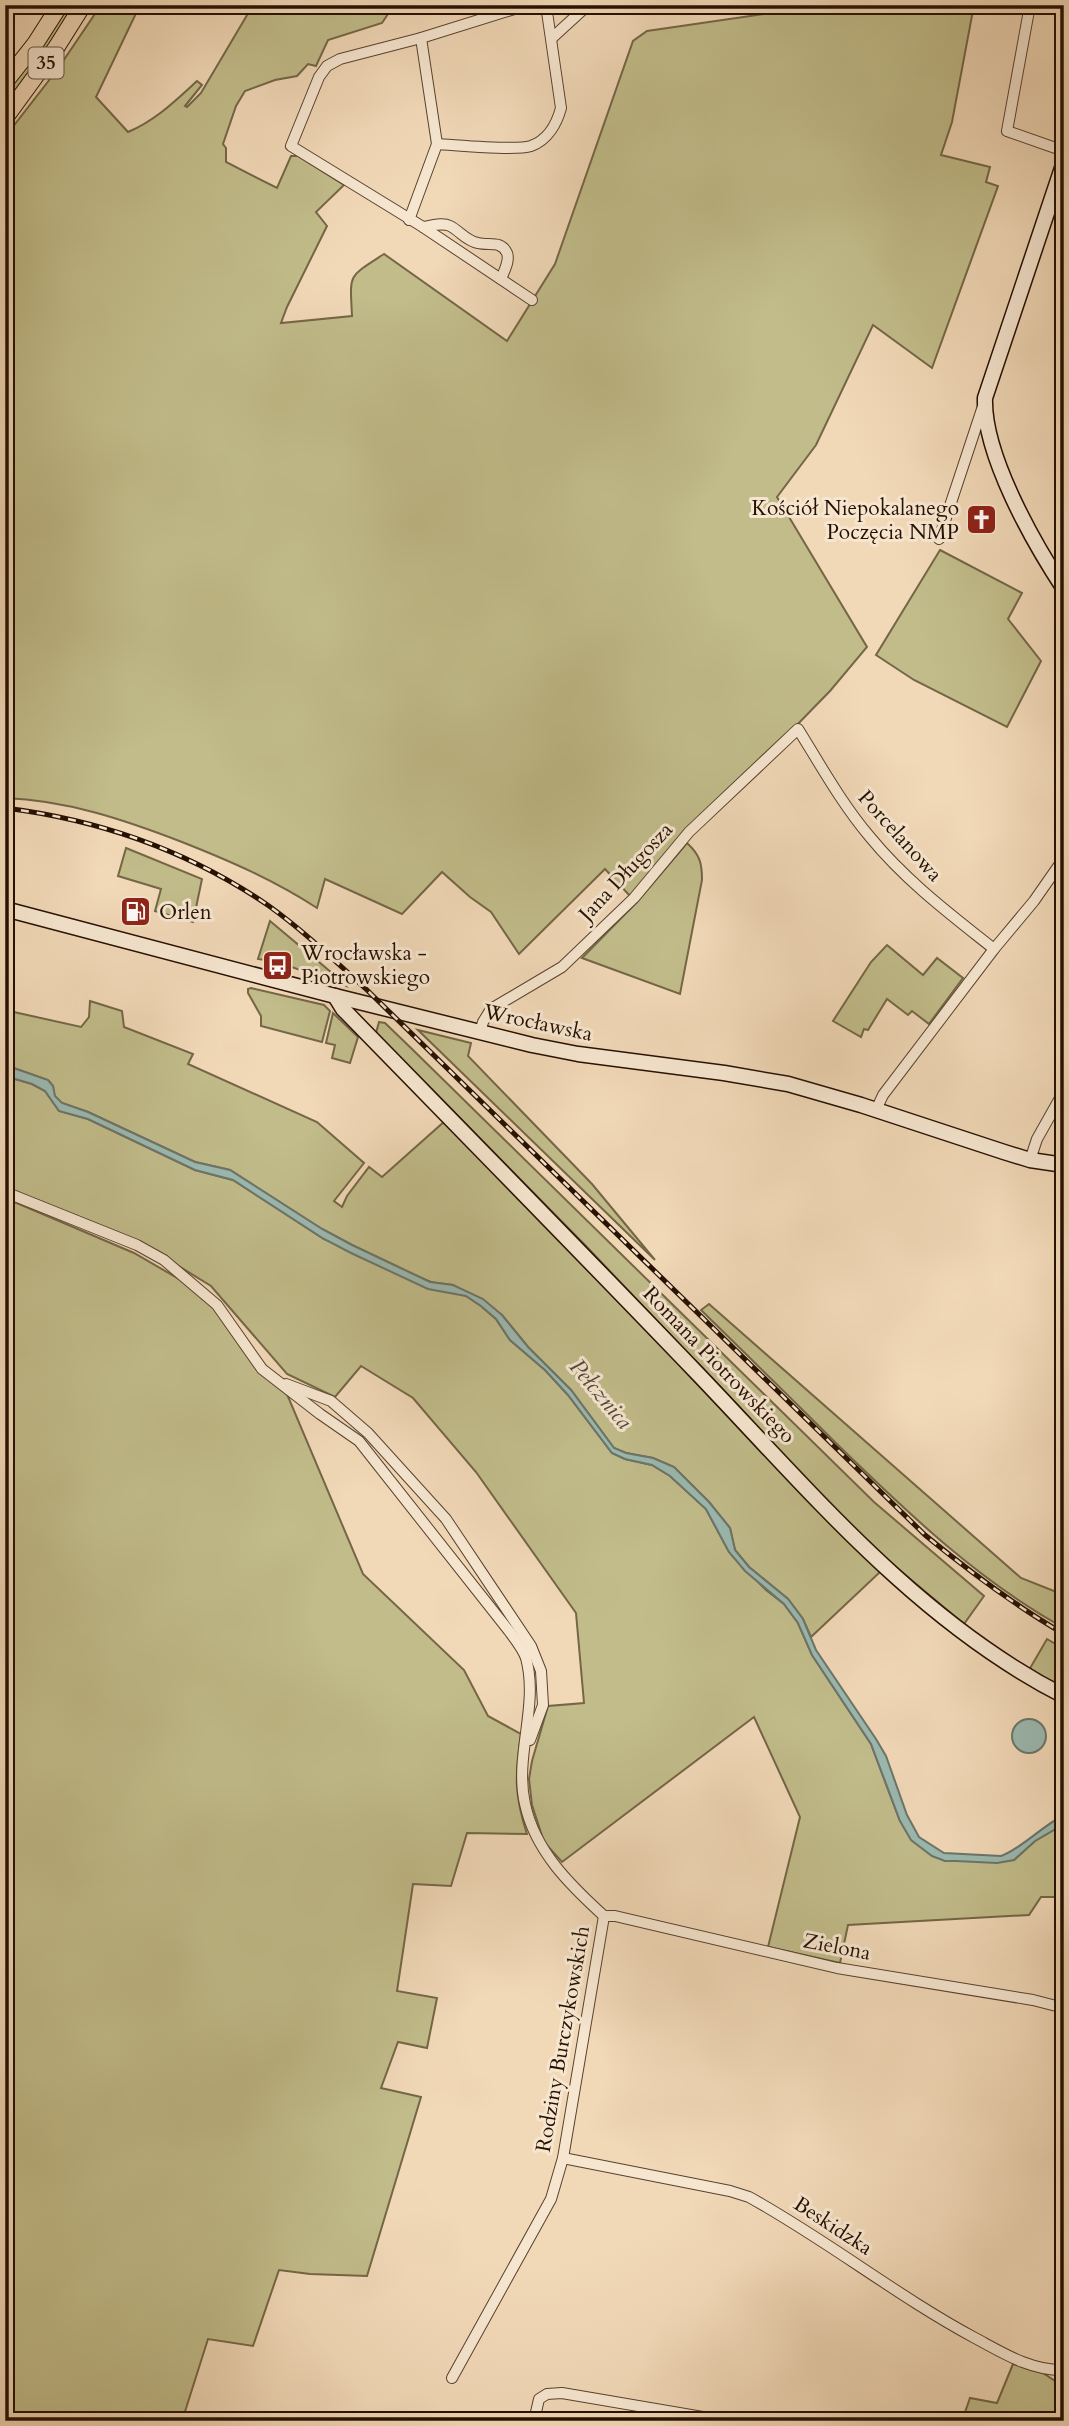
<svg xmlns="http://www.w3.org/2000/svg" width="1069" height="2426" font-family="Cardo,serif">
  <rect width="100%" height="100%" fill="#f1d8b7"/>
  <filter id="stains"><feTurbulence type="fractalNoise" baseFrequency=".00286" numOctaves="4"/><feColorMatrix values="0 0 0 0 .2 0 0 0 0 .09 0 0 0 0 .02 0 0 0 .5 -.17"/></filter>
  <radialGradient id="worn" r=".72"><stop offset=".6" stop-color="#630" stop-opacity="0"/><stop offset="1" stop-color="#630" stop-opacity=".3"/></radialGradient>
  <g fill="#c1bc8a" stroke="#746646" stroke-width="2">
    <path d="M 65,5 L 75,5 L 41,58 L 5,107 L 5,92 Z"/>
    <path d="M 101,5 L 140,5 L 96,97 L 128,132 C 156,120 175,101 197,81 L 202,85 L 185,106 L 187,107 L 201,93 L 253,5 L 394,5 L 382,23 L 328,40 L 316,66 L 308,64 L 297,76 L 275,80 L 245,91 L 236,106 L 223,144 L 226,148 L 226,162 L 277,188 L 291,156 L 298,156 L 344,185 L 316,212 L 327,226 L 287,307 L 281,323 L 352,316 C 350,273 347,278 384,254 L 507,341 L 555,264 L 633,41 L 647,31 L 825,5 L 841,5 L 843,12 L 901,5 L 974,5 L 952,122 L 941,155 L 990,167 L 986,182 L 998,186 L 932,368 L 873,325 L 816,445 L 777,497 L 867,647 L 830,691 L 630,896 L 605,869 L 519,954 L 491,912 L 470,897 L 442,872 L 402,914 L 325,879 L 317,908 C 274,880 230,861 182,842 C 125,820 66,800 5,798 L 5,137 L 57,70 Z"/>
    <path d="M 940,550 L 1022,593 L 1008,619 L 1041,661 L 1007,727 L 914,680 L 876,655 Z"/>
    <path d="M 687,843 C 700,855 702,863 702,880 L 680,994 L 582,958 L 637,902 Z"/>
    <path d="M 126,848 L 202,879 L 193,922 L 155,911 L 161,889 L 118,876 Z"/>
    <path d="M 270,921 L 338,978 L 346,986 C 323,981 303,969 281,964 L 281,960 L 273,957 L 271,961 L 258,959 Z"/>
    <path d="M 887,945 L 923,975 L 937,958 L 963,978 L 929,1024 L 912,1011 L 908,1015 L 887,999 L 868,1030 L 864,1029 L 861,1037 L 833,1021 L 871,962 Z"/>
    <path d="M 251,988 L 324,1005 L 330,1011 L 322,1042 L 261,1026 L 261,1016 L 248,993 L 248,989 Z"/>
    <path d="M 90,1001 L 122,1011 L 124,1027 L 193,1054 L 188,1064 L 317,1122 L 364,1163 L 334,1201 L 342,1207 L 347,1196 L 369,1167 L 382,1177 L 445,1121 L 880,1572 L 811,1637 L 803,1619 L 788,1599 L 749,1567 L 735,1550 L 730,1528 L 709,1502 L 674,1467 L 653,1458 L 626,1453 L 614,1448 L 571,1390 L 528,1347 L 502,1315 L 453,1285 L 430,1282 L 352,1245 L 322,1229 L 230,1170 L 195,1162 L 88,1112 L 62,1103 L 54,1096 L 53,1086 L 48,1080 L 5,1065 L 5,1010 L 81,1027 L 89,1017 Z"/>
    <path d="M 333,1013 L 358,1037 L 350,1063 L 332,1058 L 335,1045 L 326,1043 Z"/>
    <path d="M 379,1022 L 385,1023 L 412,1049 L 874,1502 L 984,1596 L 964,1624 L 873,1548 L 585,1245 L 376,1033 Z"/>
    <path d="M 418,1030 L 471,1043 L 468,1056 L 592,1184 L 655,1260 Z"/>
    <path d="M 5,1076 L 32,1084 L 45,1091 L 59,1111 L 88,1119 L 195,1170 L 233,1180 L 324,1239 L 466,1296 L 481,1306 L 496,1319 L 510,1340 L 545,1370 L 568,1395 L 612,1453 L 625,1459 L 652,1465 L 670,1476 L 706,1509 L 729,1552 L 766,1590 L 784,1604 L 798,1623 L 812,1655 L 871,1744 L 900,1821 L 945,1861 L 1014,1860 L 1035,1841 L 1064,1824 L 1064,1897 L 1041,1897 L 1029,1915 L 848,1925 L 840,1963 L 768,1947 L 800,1817 L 754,1717 L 562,1862 L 544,1842 L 532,1805 L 529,1779 L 532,1761 L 548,1706 L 584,1703 L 576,1613 L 476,1472 L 413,1398 L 361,1366 L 335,1397 L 287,1374 L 211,1286 L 138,1241 L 5,1187 Z"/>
    <path d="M 5,1198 L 134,1253 L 205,1294 L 284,1387 L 363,1574 L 464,1670 L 488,1716 L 521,1734 C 515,1775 514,1794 527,1834 L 467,1833 L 451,1886 L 413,1884 L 397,1991 L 437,1998 L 427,2048 L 398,2042 L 381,2088 L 421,2097 L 367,2276 L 310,2274 L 279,2270 L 253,2346 L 208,2339 L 182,2421 L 5,2421 Z"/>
    <path d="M 709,1304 L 1021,1578 L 1064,1595 L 1064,1628 C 979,1581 910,1515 841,1448 C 795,1402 748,1356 701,1310 Z"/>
    <path d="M 1047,1639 L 1064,1649 L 1064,1689 L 1029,1670 Z"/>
    <path d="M 1013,2364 L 1040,2371 L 1064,2387 L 1064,2421 L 962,2421 L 970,2398 L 997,2403 Z"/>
  </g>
  <g fill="#9bb9b0" stroke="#6c756a" stroke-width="2">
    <path d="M 5,1065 L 48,1080 L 53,1086 L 55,1096 L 62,1103 L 88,1112 L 195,1162 L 230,1170 L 322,1229 L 352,1245 L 430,1282 L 453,1285 L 483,1299 L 502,1315 L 528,1347 L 571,1390 L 614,1448 L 626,1453 L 653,1458 L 674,1467 L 709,1502 L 730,1528 L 735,1550 L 749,1567 L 788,1599 L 803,1619 L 816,1650 L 876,1739 L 886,1756 L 907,1815 L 919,1837 L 944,1853 L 1001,1856 C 1021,1849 1042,1826 1064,1815 L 1064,1824 L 1035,1841 L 1014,1860 L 997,1863 L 956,1861 L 945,1861 L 932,1856 L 911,1840 L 900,1821 L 871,1744 L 812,1655 L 798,1623 L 784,1604 L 745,1571 L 729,1552 L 706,1509 L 670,1476 L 652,1465 L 625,1459 L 612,1453 L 568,1395 L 545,1370 L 510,1340 L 496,1319 L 481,1306 L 466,1296 L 428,1289 L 351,1253 L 324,1239 L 233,1180 L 195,1170 L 88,1119 L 59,1111 L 45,1091 L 32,1084 L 5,1076 Z"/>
    <circle cx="1029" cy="1736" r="17"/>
  </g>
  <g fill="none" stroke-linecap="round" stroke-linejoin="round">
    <defs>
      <g id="street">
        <path d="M 527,5 L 421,38 L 340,59 L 327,66 L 319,77 L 291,146 L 423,227 L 532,300"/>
        <path d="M 1030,5 L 1007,131 L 1064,151"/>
        <path d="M 552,38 L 588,5"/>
        <path d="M 437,144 C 457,145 515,151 531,146 C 548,140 557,123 561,108 L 546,5"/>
        <path d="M 409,220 L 437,144 L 421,38"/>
        <path d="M 423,227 C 431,226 442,222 450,226 C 460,231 466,241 478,243 C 489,246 501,240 507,253 C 510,261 504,271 501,279"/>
        <path d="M 939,539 L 984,403"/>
        <path d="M 480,1032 L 483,1022 L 491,1009 L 562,967 L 634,898 L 689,832 L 798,729 C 821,766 842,804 870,837 C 906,881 950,914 994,949"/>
        <path d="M 876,1110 L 883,1095 L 994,949 L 1034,901 L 1064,858"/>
        <path d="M 1030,1160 L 1037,1139 L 1064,1091"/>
        <path d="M 5,1192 L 137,1245 L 164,1260 L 217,1305 L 262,1369 L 320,1414 L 359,1441 L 509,1631 C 515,1639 523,1649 526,1658 C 539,1706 514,1756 525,1804 C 535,1851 570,1885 604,1916"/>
        <path d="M 286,1384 L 331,1401 L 368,1433 L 446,1519 L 531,1646 L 541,1671 L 543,1705 L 530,1740"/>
        <path d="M 604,1916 L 615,1916 L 837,1968 L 1033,2000 L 1064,2008"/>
        <path d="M 563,2158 L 730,2191 L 749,2197 C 827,2240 897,2296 975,2338 C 1003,2353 1031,2371 1064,2370"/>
        <path d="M 452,2378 L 551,2199 L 563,2158 L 604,1916"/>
        <path d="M 534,2421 L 539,2399 L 547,2394 L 562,2393 L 726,2421"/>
      </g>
      <g id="secondary">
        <path d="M 1064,162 L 985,398 C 983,454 1033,542 1064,589"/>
        <path d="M 5,909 L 335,996 L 532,1045 L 578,1054 L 724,1073 L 788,1084 L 861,1105 L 1004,1152 L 1030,1160 L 1064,1165"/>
        <path d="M 335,996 L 343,1009 C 461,1130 580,1251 697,1373 C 809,1490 917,1621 1064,1696"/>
      </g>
      <g id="primary">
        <path d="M 5,82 L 35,44 L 60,5"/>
        <path d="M 5,118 L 56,48 L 83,5"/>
      </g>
    </defs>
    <use href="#street" stroke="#59422e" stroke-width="12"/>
    <use href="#secondary" stroke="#261001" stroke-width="17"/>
    <use href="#primary" stroke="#261001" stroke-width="18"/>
    <use href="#street" stroke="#f6e6d0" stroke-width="10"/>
    <use href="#secondary" stroke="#f6e6d0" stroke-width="14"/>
    <use href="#primary" stroke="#f1d8b7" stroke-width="16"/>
    <defs>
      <path id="rail" d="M 5,808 C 101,820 189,851 269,906 C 304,931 335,961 367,990 L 925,1535 C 969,1571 1014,1605 1064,1634"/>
    </defs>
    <use href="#rail" stroke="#261001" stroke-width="5"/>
    <use href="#rail" stroke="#f6e6d0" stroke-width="2.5" stroke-dasharray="8" stroke-linecap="butt"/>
  </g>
  <defs>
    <symbol id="church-square" viewBox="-11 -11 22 22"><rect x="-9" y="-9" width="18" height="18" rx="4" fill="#8f2418" stroke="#f6e6d0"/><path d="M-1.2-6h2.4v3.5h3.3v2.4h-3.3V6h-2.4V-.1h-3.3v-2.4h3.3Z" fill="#fff"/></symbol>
    <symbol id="fuel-square" viewBox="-11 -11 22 22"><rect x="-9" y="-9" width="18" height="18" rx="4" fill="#8f2418" stroke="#f6e6d0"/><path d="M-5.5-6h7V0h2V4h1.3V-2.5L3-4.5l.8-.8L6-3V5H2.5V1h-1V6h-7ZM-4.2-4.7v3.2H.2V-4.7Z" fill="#fff"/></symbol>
    <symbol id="bus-square" viewBox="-11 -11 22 22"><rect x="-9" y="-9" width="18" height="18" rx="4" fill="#8f2418" stroke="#f6e6d0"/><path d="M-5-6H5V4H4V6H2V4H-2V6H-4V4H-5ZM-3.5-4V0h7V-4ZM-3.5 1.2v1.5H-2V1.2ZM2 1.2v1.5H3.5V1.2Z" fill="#fff"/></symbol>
  </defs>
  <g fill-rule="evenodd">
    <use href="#church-square" x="964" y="502" width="35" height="35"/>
    <use href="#fuel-square" x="118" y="894" width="35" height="35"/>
    <use href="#bus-square" x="260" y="948" width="35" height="35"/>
  </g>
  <g text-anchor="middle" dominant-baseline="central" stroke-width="6" stroke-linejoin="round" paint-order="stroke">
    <rect fill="#f6e6d0" stroke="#64503f" stroke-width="2" x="28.5" y="47.5" width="35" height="31" rx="5"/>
    <g font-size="19" font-weight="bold" fill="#261001">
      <text x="46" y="63">35</text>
    </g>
    <g font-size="21" fill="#261001" stroke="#f6e6d0" text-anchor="start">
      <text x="959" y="508" text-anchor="end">Kościół Niepokalanego<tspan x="959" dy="24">Poczęcia NMP</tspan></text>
      <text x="159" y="912">Orlen</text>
      <text x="301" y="953">Wrocławska -<tspan x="301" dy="24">Piotrowskiego</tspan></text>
    </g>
    <g font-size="21" fill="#261001" stroke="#f6e6d0">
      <text transform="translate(900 836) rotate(48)">Porcelanowa</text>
      <text transform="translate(626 872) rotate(-47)">Jana Długosza</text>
      <text transform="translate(538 1023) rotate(12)">Wrocławska</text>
      <text transform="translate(719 1365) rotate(46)">Romana Piotrowskiego</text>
      <text transform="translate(837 1947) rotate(11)">Zielona</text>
      <text transform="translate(563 2039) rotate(-80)">Rodziny Burczykowskich</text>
      <text transform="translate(833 2226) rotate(33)">Beskidzka</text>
    </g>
    <g font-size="23" font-style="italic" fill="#4f4b3e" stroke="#f6e6d0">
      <text transform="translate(601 1394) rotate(50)">Pełcznica</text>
    </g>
  </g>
  <rect width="1069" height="2426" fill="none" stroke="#f1d8b7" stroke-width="28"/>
  <rect x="7" y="7" width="1055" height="2412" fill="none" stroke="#261001" stroke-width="3.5"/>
  <rect x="14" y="14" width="1041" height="2398" fill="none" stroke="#261001" stroke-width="2"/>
  <rect width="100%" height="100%" filter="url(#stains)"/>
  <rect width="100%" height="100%" fill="url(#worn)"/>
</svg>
